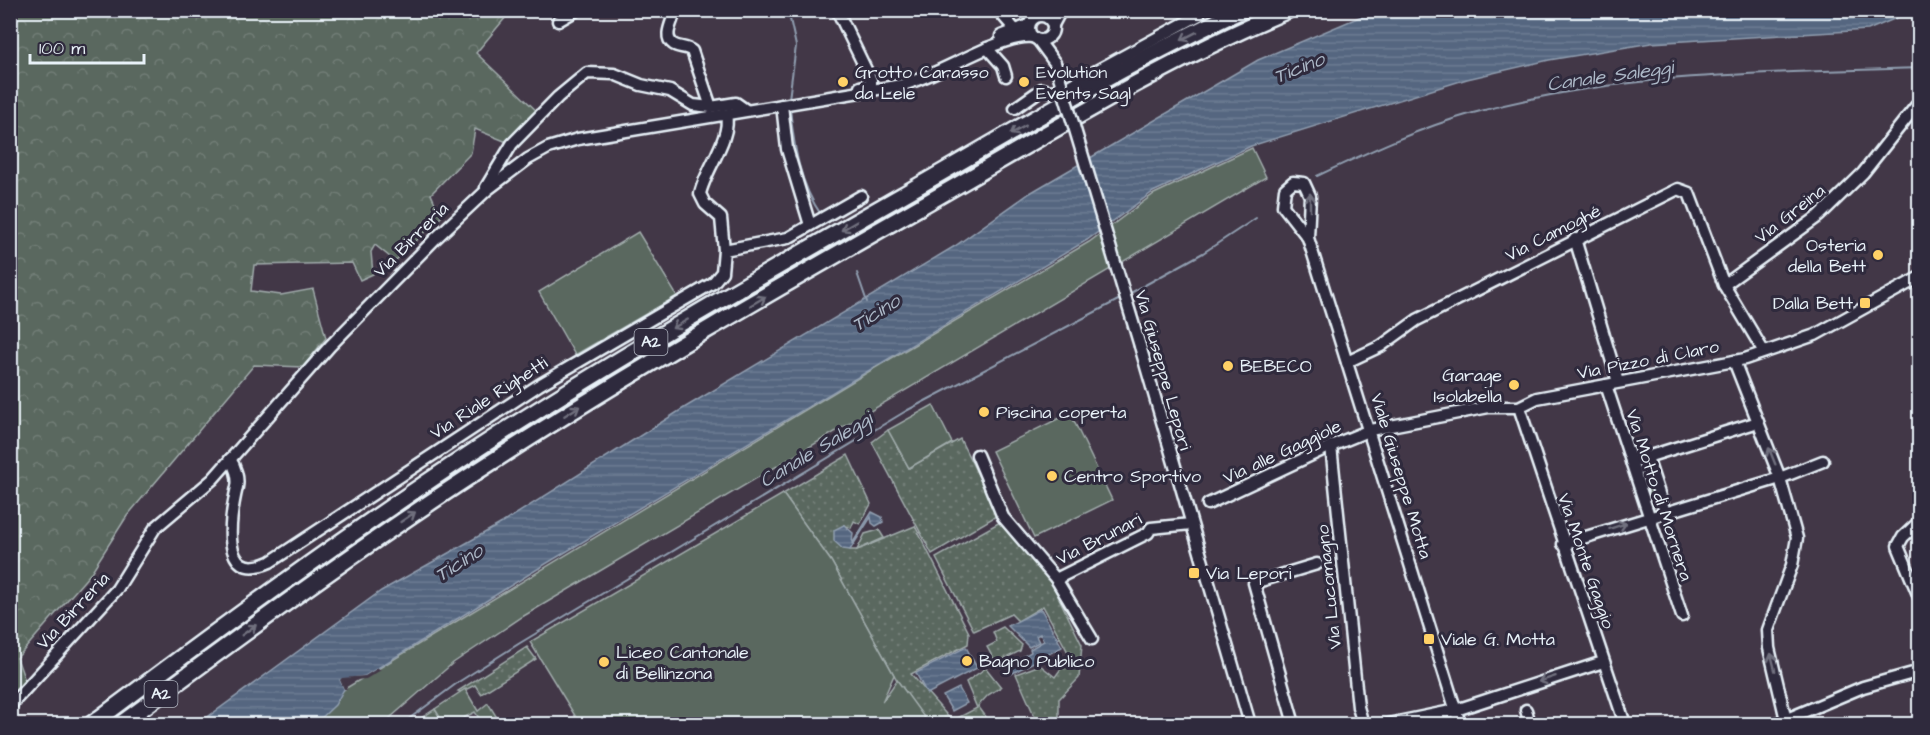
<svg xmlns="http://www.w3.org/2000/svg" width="1930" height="735" font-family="'Architects Daughter',sans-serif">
  <defs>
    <pattern id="grass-dots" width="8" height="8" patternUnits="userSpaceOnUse" patternTransform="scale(1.5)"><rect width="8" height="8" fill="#5a685f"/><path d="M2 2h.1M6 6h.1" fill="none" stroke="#727e77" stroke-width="1.8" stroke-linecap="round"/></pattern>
    <pattern id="forest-crowns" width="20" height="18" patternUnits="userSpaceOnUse" patternTransform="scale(1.5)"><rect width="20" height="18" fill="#5a685f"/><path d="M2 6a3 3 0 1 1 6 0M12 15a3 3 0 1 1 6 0" fill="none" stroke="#727e77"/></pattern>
    <pattern id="water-rules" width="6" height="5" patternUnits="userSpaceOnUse" patternTransform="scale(1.5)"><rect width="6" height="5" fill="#556680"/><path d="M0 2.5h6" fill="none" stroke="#6d7c93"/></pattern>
  </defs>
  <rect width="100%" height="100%" fill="#423747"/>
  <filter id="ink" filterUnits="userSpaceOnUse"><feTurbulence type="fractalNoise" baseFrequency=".0167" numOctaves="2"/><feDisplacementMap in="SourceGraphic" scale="12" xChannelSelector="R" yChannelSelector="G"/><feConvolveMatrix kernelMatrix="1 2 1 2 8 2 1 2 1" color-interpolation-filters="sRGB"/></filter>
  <g filter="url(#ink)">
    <g fill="url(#grass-dots)" stroke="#a1acac" stroke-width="1.5">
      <path d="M 888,430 L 909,468 L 960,439 L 998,515 L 932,554 L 872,442 Z"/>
      <path d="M 848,455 L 871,504 L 860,524 L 854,521 L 851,528 L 844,525 L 850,550 L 857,550 L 915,526 L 969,633 L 968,644 L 911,674 L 952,721 L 977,708 L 966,682 L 986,668 L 1001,687 L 988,695 L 978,706 L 989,721 L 982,724 L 928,724 L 897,680 L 831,561 L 783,494 Z"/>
      <path d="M 1642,467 L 1646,470 L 1656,502 L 1654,507 L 1650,506 L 1638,470 Z"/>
      <path d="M 1002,521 L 1049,578 L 1082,645 L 1079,678 L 1059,699 L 1059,724 L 1038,724 L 1016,674 L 1040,665 L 1055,677 L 1070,656 L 1043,606 L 1018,621 L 1011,614 L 974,631 L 936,558 Z"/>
      <path d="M 1003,627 L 1022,645 L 1020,651 L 996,663 L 987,647 L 997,642 L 993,632 Z"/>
      <path d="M 527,647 L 536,659 L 481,694 L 475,685 L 461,692 L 458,691 Z"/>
      <path d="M 435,709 L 441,720 L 431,724 L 412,724 Z"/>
    </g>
    <path fill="url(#forest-crowns)" stroke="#a1acac" stroke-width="1.5" d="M 11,11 L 511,11 L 476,53 L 540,114 L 512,144 L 475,129 L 471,153 L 431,194 L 441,217 L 395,261 L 375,245 L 371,252 L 373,274 L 360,280 L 352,263 L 254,265 L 251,291 L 281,295 L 313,289 L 326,338 L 303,367 L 254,365 L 127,516 L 90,574 L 17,658 L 27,686 L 11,706 L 10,393 L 15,358 L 10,352 Z"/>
    <g fill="#5a685f" stroke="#a1acac" stroke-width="1.5">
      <path d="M 1252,148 L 1266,177 L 522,617 L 453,663 L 383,724 L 294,724 L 348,687 L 868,372 L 1089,242 L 1154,194 Z"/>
      <path d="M 638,232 L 677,296 L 575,355 L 539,292 Z"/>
      <path d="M 933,405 L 952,443 L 909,468 L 888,430 Z"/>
      <path d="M 1070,413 L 1112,500 L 1034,538 L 992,451 Z"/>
      <path d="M 783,494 L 831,561 L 894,675 L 882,702 L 897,680 L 929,724 L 875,724 L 875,720 L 873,724 L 580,724 L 530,642 Z"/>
      <path d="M 879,530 L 884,538 L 857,550 L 865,534 Z"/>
      <path d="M 465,689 L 478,711 L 488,703 L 501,724 L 483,724 L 475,712 L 452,724 L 444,724 L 435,709 Z"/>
    </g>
    <g fill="url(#water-rules)" stroke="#909eb0" stroke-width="1.5">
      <path d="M 1376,10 L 1913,11 L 1868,30 L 1651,43 L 1549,60 L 1467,79 L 1251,146 L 1153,192 L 1087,240 L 544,565 L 365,676 L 340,680 L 344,689 L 335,705 L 315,724 L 298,721 L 289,724 L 198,724 L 381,591 L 502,523 L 684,408 L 955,246 L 1030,193 L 1258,60 Z"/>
      <path d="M 872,512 L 882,517 L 883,522 L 876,526 L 872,523 L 871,517 L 850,550 L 843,549 L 834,541 L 834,530 L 844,525 L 853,533 L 852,544 Z"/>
      <path d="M 1041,609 L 1062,647 L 1011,674 L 1007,666 L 1031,652 L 1030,649 L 1044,641 L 1040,634 L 1036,636 L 1039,642 L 1029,647 L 1008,626 Z"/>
      <path d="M 966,647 L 977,668 L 927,694 L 916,673 Z"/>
      <path d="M 959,688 L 967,703 L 952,711 L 943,696 Z"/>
    </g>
    <path fill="#423747" d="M 378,668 L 381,670 L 366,679 L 344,681 L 347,689 L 344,689 L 340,680 L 342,678 L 365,676 Z"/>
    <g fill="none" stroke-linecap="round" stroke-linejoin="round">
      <g stroke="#909eb0" stroke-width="2">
        <path d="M 788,10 L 796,46 L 789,99"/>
        <path d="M 790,108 C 794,146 799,184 822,216"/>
        <path d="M 1317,176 C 1368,152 1419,128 1473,113 C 1619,72 1770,73 1920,68"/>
        <path d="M 857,273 L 867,302"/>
        <path d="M 1127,295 L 1203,253 L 1256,218"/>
        <path d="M 402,724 L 460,681 L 520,643 L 906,411 L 1122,298"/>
      </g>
      <defs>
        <g id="minor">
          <path d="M 675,10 C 674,20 662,36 673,44 C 678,48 686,46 692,51 L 711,107"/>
          <path d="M 837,10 L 871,80 L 871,84 L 860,87"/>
          <path d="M 998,10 L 1018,33"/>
          <circle cx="1041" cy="28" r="12"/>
          <path d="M 558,21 L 577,10"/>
          <path d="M 1053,25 L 1061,10"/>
          <path d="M 1001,36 L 1029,25"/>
          <path d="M 1038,40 L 1055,63"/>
          <path d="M 987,48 L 1003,66 L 1006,76"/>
          <path d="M 782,105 L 787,149 L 810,225"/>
          <path d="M 1015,108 L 1042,89 L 1051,91 L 1063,89 L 1199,15 L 1196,10"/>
          <path d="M 486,187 L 512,144 L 558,97 L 587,73 L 614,74 L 641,85 L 670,91 L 693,105 L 711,107 L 736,103 L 746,110"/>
          <path d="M 1308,238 L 1283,206 L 1285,189 L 1293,182 L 1304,183 L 1310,196 L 1308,238 L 1460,724"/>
          <path d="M 1575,239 L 1618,382"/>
          <path d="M 724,250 L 721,218 L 705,204 L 700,194 C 705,170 732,137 726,115"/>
          <path d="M 1140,346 L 1250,724"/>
          <path d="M 1764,352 L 1724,285 L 1819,216 L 1863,173 L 1920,101"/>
          <path d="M 1734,361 L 1780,478 L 1797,538 L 1792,565 L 1768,630 L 1769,648 L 1787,724"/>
          <path d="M 1347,362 L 1381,346 L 1417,320 L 1678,189 L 1689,193 L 1724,285"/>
          <path d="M 1606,385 L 1682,616"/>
          <path d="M 1519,407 L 1625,724"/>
          <path d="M 1331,446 L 1358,707 L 1363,724"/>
          <path d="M 977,455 L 1003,517 L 1056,579"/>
          <path d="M 1647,457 L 1665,512"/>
          <path d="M 230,459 C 235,466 239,478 237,487 C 231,513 217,585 270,562 L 539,385 L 713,283 L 722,272 L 724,250 L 788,238 L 861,196"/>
          <path d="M 1631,462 L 1758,422"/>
          <path d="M 1208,504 L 1331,446 L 1370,430 L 1489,407 L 1519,407 L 1537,398 L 1745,359 L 1815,335 L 1920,277"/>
          <path d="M 1920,521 L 1903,537 L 1898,546 L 1920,599"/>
          <path d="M 1563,544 L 1780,478 L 1823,461"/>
          <path d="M 1092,639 L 1056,579 L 1148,533 L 1151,528 L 1191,524"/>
          <path d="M 10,706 L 117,589 L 155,528 L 213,479 L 330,346 L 435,239 L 487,190 L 528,159 L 548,148 L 578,139 L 902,85 C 939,76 1002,33 1033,37"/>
          <path d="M 1526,710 L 1530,724"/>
          <path d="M 1294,724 L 1254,583 L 1317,564"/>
          <path d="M 1388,724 L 1456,710 L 1603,662"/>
          <path d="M 1775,724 L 1863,687 L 1920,671"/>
        </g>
        <g id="highway">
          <path d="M 92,724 C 219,629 347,534 480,447 C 617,358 759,277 901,196 C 1013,132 1124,64 1242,10"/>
          <path d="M 121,724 C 244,633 368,541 498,458 C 635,370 776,289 918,208 C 1039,139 1159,64 1288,10"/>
        </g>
      </defs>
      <use href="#minor" stroke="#e8f1f8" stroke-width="15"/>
      <use href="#highway" stroke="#e8f1f8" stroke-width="20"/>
      <use href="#minor" stroke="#2f2a3d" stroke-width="10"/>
      <use href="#highway" stroke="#2f2a3d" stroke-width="15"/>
      <defs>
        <path id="minor-bridge" d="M 1055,63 L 1140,346"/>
      </defs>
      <use href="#minor-bridge" stroke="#e8f1f8" stroke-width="15" stroke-linecap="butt"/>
      <use href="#minor-bridge" stroke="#2f2a3d" stroke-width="10"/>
    </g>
    <defs><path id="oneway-shaft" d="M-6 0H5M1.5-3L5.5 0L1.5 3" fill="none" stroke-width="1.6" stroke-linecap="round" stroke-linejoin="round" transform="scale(1.5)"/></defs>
    <g stroke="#70707e">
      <use href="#oneway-shaft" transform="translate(1189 36) rotate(153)"/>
      <use href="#oneway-shaft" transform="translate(1018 130) rotate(151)"/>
      <use href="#oneway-shaft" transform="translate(1310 202) rotate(-90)"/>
      <use href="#oneway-shaft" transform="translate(849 226) rotate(150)"/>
      <use href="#oneway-shaft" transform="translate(758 301) rotate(-30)"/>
      <use href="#oneway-shaft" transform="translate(680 324) rotate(150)"/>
      <use href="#oneway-shaft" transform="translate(572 411) rotate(-32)"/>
      <use href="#oneway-shaft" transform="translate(1772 456) rotate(-112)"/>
      <use href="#oneway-shaft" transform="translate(408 517) rotate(-34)"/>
      <use href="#oneway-shaft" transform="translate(1618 526) rotate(-18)"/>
      <use href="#oneway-shaft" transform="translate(249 630) rotate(-36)"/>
      <use href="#oneway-shaft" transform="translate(1773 662) rotate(-104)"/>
      <use href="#oneway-shaft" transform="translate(1547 679) rotate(162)"/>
    </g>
  </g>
  <g fill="#ffd166" stroke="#2f2a3d" stroke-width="2">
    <circle cx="843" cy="82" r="6"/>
    <circle cx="1024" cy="82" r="6"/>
    <circle cx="1878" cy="255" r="6"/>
    <rect x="1859" y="297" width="12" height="12" rx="3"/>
    <circle cx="1228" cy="366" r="6"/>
    <circle cx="1514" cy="385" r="6"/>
    <circle cx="984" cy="412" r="6"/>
    <circle cx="1052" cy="476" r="6"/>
    <rect x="1188" y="567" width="12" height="12" rx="3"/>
    <rect x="1423" y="633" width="12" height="12" rx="3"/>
    <circle cx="967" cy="661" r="6"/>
    <circle cx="604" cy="662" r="6"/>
  </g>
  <g text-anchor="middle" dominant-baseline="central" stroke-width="6" stroke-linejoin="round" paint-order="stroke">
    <g fill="#2f2a3d" stroke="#b0b5c0" stroke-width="1.5">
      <rect x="634.5" y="329" width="33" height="26" rx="4.5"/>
      <rect x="144.5" y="681" width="33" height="26" rx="4.5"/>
    </g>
    <g font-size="16" font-weight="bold" fill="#e8f1f8">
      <text x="651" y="342">A2</text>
      <text x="161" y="694">A2</text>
    </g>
    <g font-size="18" fill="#e8f1f8" stroke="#2f2a3d" text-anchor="start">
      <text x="855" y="72">Grotto Carasso<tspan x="855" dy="21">da Lele</tspan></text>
      <text x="1036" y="72">Evolution<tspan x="1036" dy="21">Events Sagl</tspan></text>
      <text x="1866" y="245" text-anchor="end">Osteria<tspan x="1866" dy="21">della Bett</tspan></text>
      <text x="1853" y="303" text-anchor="end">Dalla Bett</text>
      <text x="1240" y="366">BEBECO</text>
      <text x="1502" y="375" text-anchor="end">Garage<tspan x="1502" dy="21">Isolabella</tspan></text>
      <text x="996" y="412">Piscina coperta</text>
      <text x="1064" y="476">Centro Sportivo</text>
      <text x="1206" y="573">Via Lepori</text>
      <text x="1441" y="639">Viale G. Motta</text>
      <text x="616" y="652">Liceo Cantonale<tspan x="616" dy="21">di Bellinzona</tspan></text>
      <text x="979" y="661">Bagno Publico</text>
    </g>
    <g font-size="18" fill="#e8f1f8" stroke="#2f2a3d">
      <text transform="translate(1790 214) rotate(-38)">Via Greina</text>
      <text transform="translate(1553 233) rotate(-27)">Via Camoghé</text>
      <text transform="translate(411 240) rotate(-45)">Via Birreria</text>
      <text transform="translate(1648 360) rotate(-11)">Via Pizzo di Claro</text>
      <text transform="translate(1163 370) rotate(74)">Via Giuseppe Lepori</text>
      <text transform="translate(489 398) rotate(-33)">Via Riale Righetti</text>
      <text transform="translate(1282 452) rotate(-25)">Via alle Gaggiole</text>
      <text transform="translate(1401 476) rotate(73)">Viale Giuseppe Motta</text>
      <text transform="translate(1659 495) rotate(72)">Via Motto di Mornera</text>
      <text transform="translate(1099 539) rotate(-27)">Via Brunari</text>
      <text transform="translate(1586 561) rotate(71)">Via Monte Gaggio</text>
      <text transform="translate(1329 587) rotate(-96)">Via Lucomagno</text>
      <text transform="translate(73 611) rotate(-47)">Via Birreria</text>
    </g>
    <g font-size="20" font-style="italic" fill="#adb9c8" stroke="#2f2a3d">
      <text transform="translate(1299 68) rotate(-22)">Ticino</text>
      <text transform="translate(1610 76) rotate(-8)">Canale Saleggi</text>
      <text transform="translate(876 313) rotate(-32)">Ticino</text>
      <text transform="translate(816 450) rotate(-31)">Canale Saleggi</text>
      <text transform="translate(459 563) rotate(-33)">Ticino</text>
    </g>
  </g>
  <rect width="1930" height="735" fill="none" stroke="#2f2a3d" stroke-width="36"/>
  <rect x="18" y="18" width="1894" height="699" fill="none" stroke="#e8f1f8" stroke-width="2" filter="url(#ink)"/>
  <path d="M30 54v9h114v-9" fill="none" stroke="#e8f1f8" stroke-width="3"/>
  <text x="39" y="54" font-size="18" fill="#e8f1f8" stroke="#2f2a3d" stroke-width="4.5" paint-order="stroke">100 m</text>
</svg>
